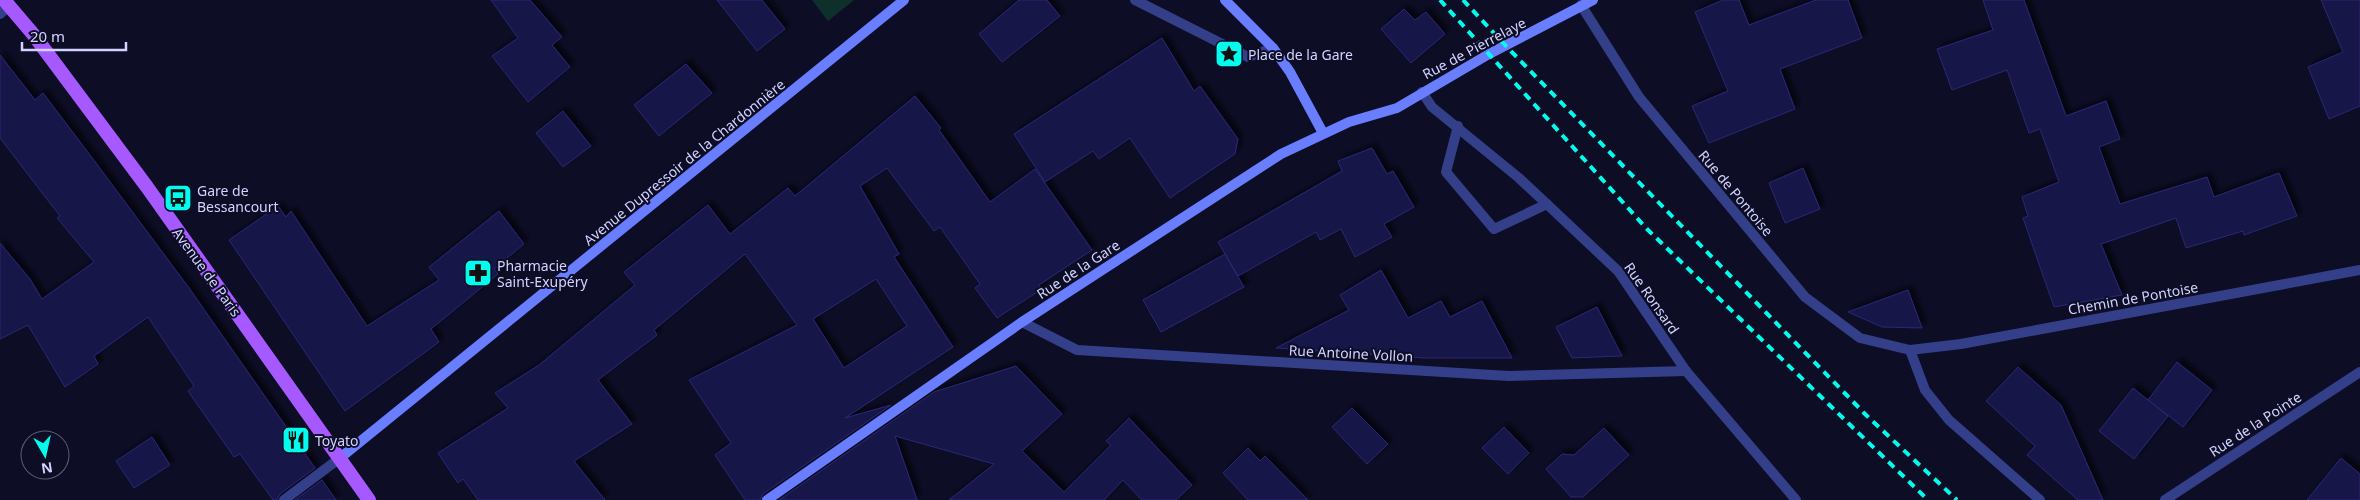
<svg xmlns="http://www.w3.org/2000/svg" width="2360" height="500" font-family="'Noto Sans',sans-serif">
  <defs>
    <filter id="shadow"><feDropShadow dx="4.5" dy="-4.5" stdDeviation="2.5" flood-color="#0009"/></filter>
  </defs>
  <rect width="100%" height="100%" fill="#0d0d26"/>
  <path fill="#0f302a" d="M 812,0 L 854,0 L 828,21 Z"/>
  <g fill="#191748" stroke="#2a2776" fill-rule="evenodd" filter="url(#shadow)">
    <path d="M 491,0 L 530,0 L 562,37 L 552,45 L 570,67 L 528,102 L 492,56 L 518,38 Z"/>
    <path d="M 717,0 L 762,0 L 785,29 L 757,51 Z"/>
    <path d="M 1019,0 L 1047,0 L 1060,16 L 1002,62 L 979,34 Z"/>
    <path d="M 1723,0 L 1739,0 L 1749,25 L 1816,0 L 1848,0 L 1862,38 L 1780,69 L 1795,109 L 1709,143 L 1692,106 L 1728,91 L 1695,12 Z"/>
    <path d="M 1983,0 L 2024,0 L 2066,116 L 2106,101 L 2120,139 L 2099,147 L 2120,204 L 2207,177 L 2214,197 L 2279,173 L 2297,216 L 2244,235 L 2243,231 L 2186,248 L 2176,218 L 2101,244 L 2122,295 L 2054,307 L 2023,218 L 2028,216 L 2022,197 L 2059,182 L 2040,129 L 2029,133 L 2007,70 L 1952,90 L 1937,49 L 1993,30 Z"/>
    <path d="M 2321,0 L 2360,0 L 2360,106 L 2329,119 L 2308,67 L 2343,52 Z"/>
    <path d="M 1404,9 L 1415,20 L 1426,12 L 1445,34 L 1411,63 L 1381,29 Z"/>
    <path d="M 1162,38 L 1194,91 L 1200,86 L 1238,139 L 1235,154 L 1170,198 L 1130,138 L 1099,159 L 1093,151 L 1045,182 L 1014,134 Z"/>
    <path d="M 0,55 L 35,100 L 43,93 L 93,159 L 189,288 L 315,468 L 280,494 L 277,500 L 273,500 L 240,454 L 234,457 L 188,391 L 194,386 L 148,317 L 94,356 L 98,364 L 65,387 L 28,325 L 0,339 L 0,243 L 30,279 L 42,299 L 94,262 L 57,218 L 60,216 L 0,138 Z"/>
    <path d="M 686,64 L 712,93 L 659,136 L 634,105 Z"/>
    <path d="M 915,96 L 941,128 L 939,130 L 990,202 L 1035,169 L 1092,250 L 1039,285 L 1042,289 L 997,318 L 975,288 L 980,284 L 940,227 L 934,231 L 887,168 L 860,186 L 899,254 L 894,257 L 953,347 L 845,418 L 891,405 L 763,494 L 760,500 L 745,500 L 715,455 L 731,443 L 689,380 L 797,325 L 745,254 L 654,330 L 657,335 L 598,380 L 632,424 L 574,461 L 605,500 L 478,500 L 463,479 L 458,483 L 438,453 L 508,408 L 495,393 L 539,365 L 635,285 L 624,272 L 708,205 L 730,234 L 788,188 L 795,196 ZM 876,279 L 907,326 L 844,368 L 813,319 Z"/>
    <path d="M 563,111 L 591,146 L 563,167 L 536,133 Z"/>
    <path d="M 1372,148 L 1387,174 L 1393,171 L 1414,207 L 1384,224 L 1392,237 L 1355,257 L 1341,229 L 1320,240 L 1316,232 L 1238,276 L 1225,254 L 1244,287 L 1161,332 L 1143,300 L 1225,254 L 1218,242 L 1342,171 L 1338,161 Z"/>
    <path d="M 1803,168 L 1820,209 L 1785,223 L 1769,183 Z"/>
    <path d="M 278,206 L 286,217 L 291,211 L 367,326 L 439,280 L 429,267 L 499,211 L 524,244 L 494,269 L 498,274 L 431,329 L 439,342 L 345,411 L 229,240 Z"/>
    <path d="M 1381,270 L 1408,318 L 1441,301 L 1450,317 L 1482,301 L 1512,358 L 1424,358 L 1276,348 L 1349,310 L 1340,295 Z"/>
    <path d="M 1908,290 L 1922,328 L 1882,327 L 1848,312 Z"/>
    <path d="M 1597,307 L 1622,356 L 1572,358 L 1556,327 Z"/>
    <path d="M 2177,362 L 2212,390 L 2183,427 L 2148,400 Z"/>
    <path d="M 1016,366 L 1062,414 L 1022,451 L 1064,492 L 1111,445 L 1106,441 L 1129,418 L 1192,485 L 1176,500 L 1142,500 L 1123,480 L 1104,500 L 949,500 L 994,464 L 895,436 L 917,500 L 779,500 L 934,392 Z"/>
    <path d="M 2018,367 L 2061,405 L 2103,500 L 2078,500 L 2027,455 L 2035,446 L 1986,401 Z"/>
    <path d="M 2133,388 L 2168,416 L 2134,459 L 2099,431 Z"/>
    <path d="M 1352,408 L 1388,444 L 1367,464 L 1332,427 Z"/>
    <path d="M 1504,427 L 1529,453 L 1508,474 L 1482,448 Z"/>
    <path d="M 1604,428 L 1629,455 L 1583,497 L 1571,497 L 1546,469 L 1562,454 L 1574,455 Z"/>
    <path d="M 152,437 L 170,465 L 134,488 L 116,461 Z"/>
    <path d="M 1248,448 L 1260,461 L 1265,456 L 1308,500 L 1248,500 L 1223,473 Z"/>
    <path d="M 2341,458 L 2360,474 L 2360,500 L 2307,500 Z"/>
    <path d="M 322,480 L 336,500 L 295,500 Z"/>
  </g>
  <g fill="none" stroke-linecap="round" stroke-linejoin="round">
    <g stroke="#343f89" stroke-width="10">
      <path d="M 1135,0 L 1248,57 L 1273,48"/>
      <path d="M 1458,126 L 1446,172 L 1494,229 L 1547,204"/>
    </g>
    <g stroke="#343f89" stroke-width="10">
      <path d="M 1581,5 L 1639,97 L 1805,297 L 1860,338 L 1910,350 L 1961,344 L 2360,270"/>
      <path d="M 0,14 L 9,6"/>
      <path d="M 1422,92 L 1432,107 L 1519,178 L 1618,271 L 1686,371 L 1796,500"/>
      <path d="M 1022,322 L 1077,350 L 1509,376 L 1686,371"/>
      <path d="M 1910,350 L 1925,390 L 1949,420 L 2040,500"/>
      <path d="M 2165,500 L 2360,372"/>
    </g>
    <path stroke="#343f89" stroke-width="10" d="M 284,500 L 340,458"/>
    <g stroke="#697dff" stroke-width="10">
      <path d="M 1225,0 L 1273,48 L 1290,72 L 1323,133"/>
      <path d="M 340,458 L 904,0"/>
      <path d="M 767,500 L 1022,322 L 1281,154 L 1349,122 L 1397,108 L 1489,54 L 1593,0"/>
    </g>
    <path stroke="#a659ff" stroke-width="14" d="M 4,0 L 33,34 L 147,187 L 369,500"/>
    <g stroke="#00fded" stroke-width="4" stroke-dasharray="8 6" stroke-linecap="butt">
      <path d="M 1440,0 L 1647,229 L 1928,500"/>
      <path d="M 1463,0 L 1506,46 L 1866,415 L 1957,500"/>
    </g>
  </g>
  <defs>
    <symbol id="sight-square" viewBox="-11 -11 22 22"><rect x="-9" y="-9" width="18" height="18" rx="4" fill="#00fded" stroke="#0d0d26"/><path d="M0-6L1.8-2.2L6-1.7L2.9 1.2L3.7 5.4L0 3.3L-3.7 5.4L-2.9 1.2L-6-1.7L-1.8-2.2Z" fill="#111"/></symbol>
    <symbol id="bus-square" viewBox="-11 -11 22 22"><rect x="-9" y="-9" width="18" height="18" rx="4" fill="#00fded" stroke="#0d0d26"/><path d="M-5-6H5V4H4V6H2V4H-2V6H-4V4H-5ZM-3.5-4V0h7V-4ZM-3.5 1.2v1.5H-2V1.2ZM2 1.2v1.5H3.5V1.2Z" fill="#111"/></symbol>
    <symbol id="pharmacy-square" viewBox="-11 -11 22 22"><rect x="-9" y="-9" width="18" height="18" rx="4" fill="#00fded" stroke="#0d0d26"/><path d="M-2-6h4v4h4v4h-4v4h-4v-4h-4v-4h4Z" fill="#111"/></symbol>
    <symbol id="restaurant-square" viewBox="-11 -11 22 22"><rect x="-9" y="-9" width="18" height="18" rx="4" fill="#00fded" stroke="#0d0d26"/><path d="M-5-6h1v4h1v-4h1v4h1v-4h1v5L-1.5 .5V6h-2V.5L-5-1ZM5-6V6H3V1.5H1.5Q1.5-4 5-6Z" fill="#111"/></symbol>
  </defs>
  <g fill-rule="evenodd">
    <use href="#sight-square" x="1213" y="38" width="32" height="32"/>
    <use href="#bus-square" x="162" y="182" width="32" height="32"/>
    <use href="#pharmacy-square" x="462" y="257" width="32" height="32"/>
    <use href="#restaurant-square" x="280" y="424" width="32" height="32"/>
  </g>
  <g text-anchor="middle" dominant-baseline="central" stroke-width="4" stroke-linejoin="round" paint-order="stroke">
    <g font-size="14" fill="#d2d4ff" stroke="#0d0d26">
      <text transform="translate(1474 48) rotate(-28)">Rue de Pierrelaye</text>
      <text transform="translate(684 162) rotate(-39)">Avenue Dupressoir de la Chardonnière</text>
      <text transform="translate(1736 193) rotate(50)">Rue de Pontoise</text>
      <text transform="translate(1078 269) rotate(-33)">Rue de la Gare</text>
      <text transform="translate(207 272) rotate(54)">Avenue de Paris</text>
      <text transform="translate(1652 298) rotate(55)">Rue Ronsard</text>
      <text transform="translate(2133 298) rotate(-10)">Chemin de Pontoise</text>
      <text transform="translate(1351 353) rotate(3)">Rue Antoine Vollon</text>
      <text transform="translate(2255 424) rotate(-33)">Rue de la Pointe</text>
    </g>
    <g font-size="14" fill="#d2d4ff" stroke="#0d0d26" text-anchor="start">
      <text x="1248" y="54">Place de la Gare</text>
      <text x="197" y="190">Gare de<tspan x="197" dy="16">Bessancourt</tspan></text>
      <text x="497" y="265">Pharmacie<tspan x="497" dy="16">Saint-Exupéry</tspan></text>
      <text x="315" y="440">Toyato</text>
    </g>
  </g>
  <g transform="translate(45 455) rotate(171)"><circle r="24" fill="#0d0d26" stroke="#5c5d7d"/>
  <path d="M0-4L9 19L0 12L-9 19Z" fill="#00fded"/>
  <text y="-8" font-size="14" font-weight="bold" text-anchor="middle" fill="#d2d4ff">N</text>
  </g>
  <path d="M22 42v8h104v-8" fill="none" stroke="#d2d4ff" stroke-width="2.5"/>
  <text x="30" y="42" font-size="15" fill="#d2d4ff" stroke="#0d0d26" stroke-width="4" paint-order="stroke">20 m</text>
</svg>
